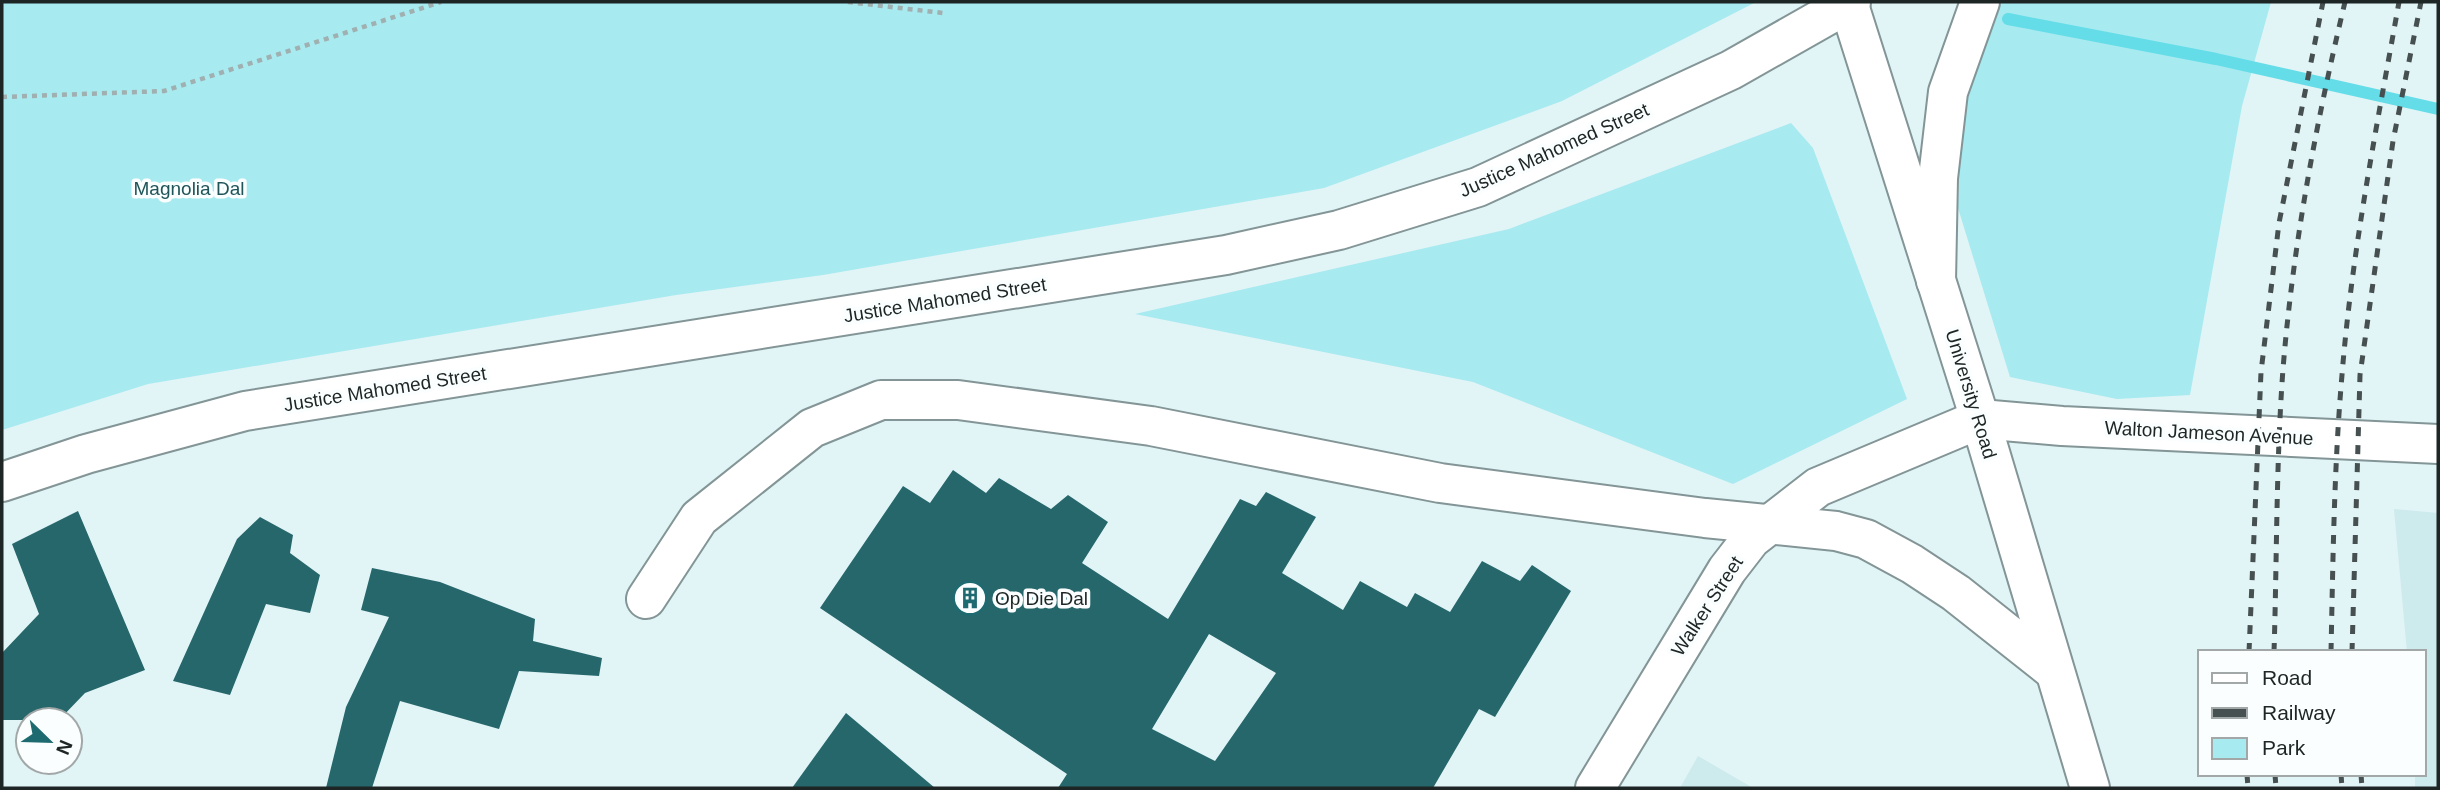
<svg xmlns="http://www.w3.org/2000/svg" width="2440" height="790" font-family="Arial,sans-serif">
  <rect width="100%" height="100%" fill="#e1f4f6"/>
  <g fill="#cdeaed">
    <path d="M 2394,509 L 2438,513 L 2438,788 L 2415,788 L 2415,774 L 2424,774 L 2424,652 L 2407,652 Z"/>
    <path d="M 1698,756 L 1753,788 L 1680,788 Z"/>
  </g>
  <g fill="#a7eaf0">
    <path d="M 2,2 L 1756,2 L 1562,101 L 1324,188 L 823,275 L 676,295 L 148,384 L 2,430 Z"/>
    <path d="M 1999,2 L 2271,2 L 2242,106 L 2190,395 L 2117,399 L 2010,377 L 1958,208 L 1961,90 Z"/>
    <path d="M 1791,123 L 1813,148 L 1907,399 L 1733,484 L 1473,382 L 1135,314 L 1509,229 Z"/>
  </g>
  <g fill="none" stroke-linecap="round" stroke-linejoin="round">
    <path stroke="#64dde8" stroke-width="12" d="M 2008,19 L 2216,59 L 2438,109"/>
  </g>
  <g fill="#26676c" fill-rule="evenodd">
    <path d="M 953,470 L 986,493 L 999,478 L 1051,509 L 1068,495 L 1108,522 L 1082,563 L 1168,619 L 1240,499 L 1256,506 L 1266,492 L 1316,517 L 1282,573 L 1343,610 L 1360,581 L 1407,607 L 1415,593 L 1450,612 L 1482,561 L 1520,581 L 1532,565 L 1571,591 L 1495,717 L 1479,709 L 1433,788 L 1058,788 L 1067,774 L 820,608 L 903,486 L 930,503 ZM 1209,634 L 1276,673 L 1215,761 L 1152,729 Z"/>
    <path d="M 78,511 L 145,670 L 85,693 L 59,720 L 2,720 L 2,653 L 39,614 L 12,544 Z"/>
    <path d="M 260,517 L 293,535 L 290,553 L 320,575 L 310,613 L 266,604 L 230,695 L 173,681 L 237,539 Z"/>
    <path d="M 372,568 L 440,582 L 535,619 L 533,641 L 602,658 L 599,676 L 519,671 L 499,729 L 400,701 L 372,788 L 326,788 L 346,707 L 389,617 L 361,610 Z"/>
    <path d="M 846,713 L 935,788 L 792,788 Z"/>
  </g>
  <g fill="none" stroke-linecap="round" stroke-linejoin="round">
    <defs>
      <g id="minor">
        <path d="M 1848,2 L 1980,419 L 2090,788"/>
        <path d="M 646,599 L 699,518 L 812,428 L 881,400 L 958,400 L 1151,426 L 1440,483 L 1705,518 L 1836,531 L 1866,539 L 1912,564 L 1956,593 L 2052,669"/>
        <path d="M 1595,788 L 1727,570 L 1751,539 L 1818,487 L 1980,419 L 2062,426 L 2438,444"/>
      </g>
      <g id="major">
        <path d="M 1936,281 L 1938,178 L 1948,92 L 1980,2"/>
        <path d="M 2,482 L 86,454 L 245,411 L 1226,255 L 1339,230 L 1478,187 L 1731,70 L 1851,2"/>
      </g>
    </defs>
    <use href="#minor" stroke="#839596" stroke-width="42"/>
    <use href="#major" stroke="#839596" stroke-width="42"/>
    <g stroke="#a0afb0" stroke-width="4.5" stroke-dasharray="5 5" stroke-linecap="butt">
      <path d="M 848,2 L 943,13"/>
      <path d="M 2,97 L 164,91 L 441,2"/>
    </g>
    <use href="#minor" stroke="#fff" stroke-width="38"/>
    <use href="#major" stroke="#fff" stroke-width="38"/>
    <g stroke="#475051" stroke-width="5" stroke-dasharray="9 9" stroke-linecap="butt">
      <path d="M 2249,652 L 2261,372 L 2279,223 L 2323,2"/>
      <path d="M 2274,652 C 2277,558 2276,463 2283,369 C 2293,245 2316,123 2345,2"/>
      <path d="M 2331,652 C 2333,559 2334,467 2342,375 C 2352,250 2377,125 2399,2"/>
      <path d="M 2352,652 L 2360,375 L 2393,141 L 2421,2"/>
      <path d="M 2247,774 L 2248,788"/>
      <path d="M 2275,774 L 2276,788"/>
      <path d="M 2341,774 L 2342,788"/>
      <path d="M 2361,774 L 2362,788"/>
    </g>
  </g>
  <defs>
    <symbol id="building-ring" viewBox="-11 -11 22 22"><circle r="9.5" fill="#fafefe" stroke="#1d6a70" stroke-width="1.5"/><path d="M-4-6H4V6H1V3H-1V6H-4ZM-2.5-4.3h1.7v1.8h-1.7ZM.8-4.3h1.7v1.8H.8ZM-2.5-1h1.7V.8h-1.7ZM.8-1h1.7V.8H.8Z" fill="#1d6a70"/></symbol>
  </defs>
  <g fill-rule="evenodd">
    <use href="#building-ring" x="951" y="579" width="38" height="38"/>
  </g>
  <g text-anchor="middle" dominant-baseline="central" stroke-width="7" stroke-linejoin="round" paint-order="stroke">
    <g font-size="19" fill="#1e2525" stroke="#fafefe">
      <text transform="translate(1554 150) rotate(-24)">Justice Mahomed Street</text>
      <text transform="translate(945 300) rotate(-9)">Justice Mahomed Street</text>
      <text transform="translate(385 389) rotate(-9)">Justice Mahomed Street</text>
      <text transform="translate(1971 394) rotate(73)">University Road</text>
      <text transform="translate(2209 433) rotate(3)">Walton Jameson Avenue</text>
      <text transform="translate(1707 606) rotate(-57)">Walker Street</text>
    </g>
    <g font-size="19" fill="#1f5458" stroke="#fafefe">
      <text x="189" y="188">Magnolia Dal</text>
    </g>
    <g font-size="19" fill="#1e2525" stroke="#fafefe" text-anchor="start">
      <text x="995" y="598">Op Die Dal</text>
    </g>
  </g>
  <rect width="2440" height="790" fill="none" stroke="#1e2525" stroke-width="7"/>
  <rect x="2198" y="650" width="228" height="126" fill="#fafefe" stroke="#a2a7a7" stroke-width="2"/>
  <rect x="2212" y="673" width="35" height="10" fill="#ffffff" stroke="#a2a7a7" stroke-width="2"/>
  <text x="2262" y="685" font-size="21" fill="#1e2525">Road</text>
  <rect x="2212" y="708" width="35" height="10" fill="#475051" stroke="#a2a7a7" stroke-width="2"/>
  <text x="2262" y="720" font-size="21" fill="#1e2525">Railway</text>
  <rect x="2212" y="738" width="35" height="21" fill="#a7eaf0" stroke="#a2a7a7" stroke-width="2"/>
  <text x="2262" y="755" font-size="21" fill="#1e2525">Park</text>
  <g transform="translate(49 741) rotate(113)"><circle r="33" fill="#fafefe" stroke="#a2a7a7" stroke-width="2"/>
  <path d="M0-5L12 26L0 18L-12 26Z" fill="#1d6a70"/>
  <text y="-10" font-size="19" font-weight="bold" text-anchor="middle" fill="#1e2525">N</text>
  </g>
</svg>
